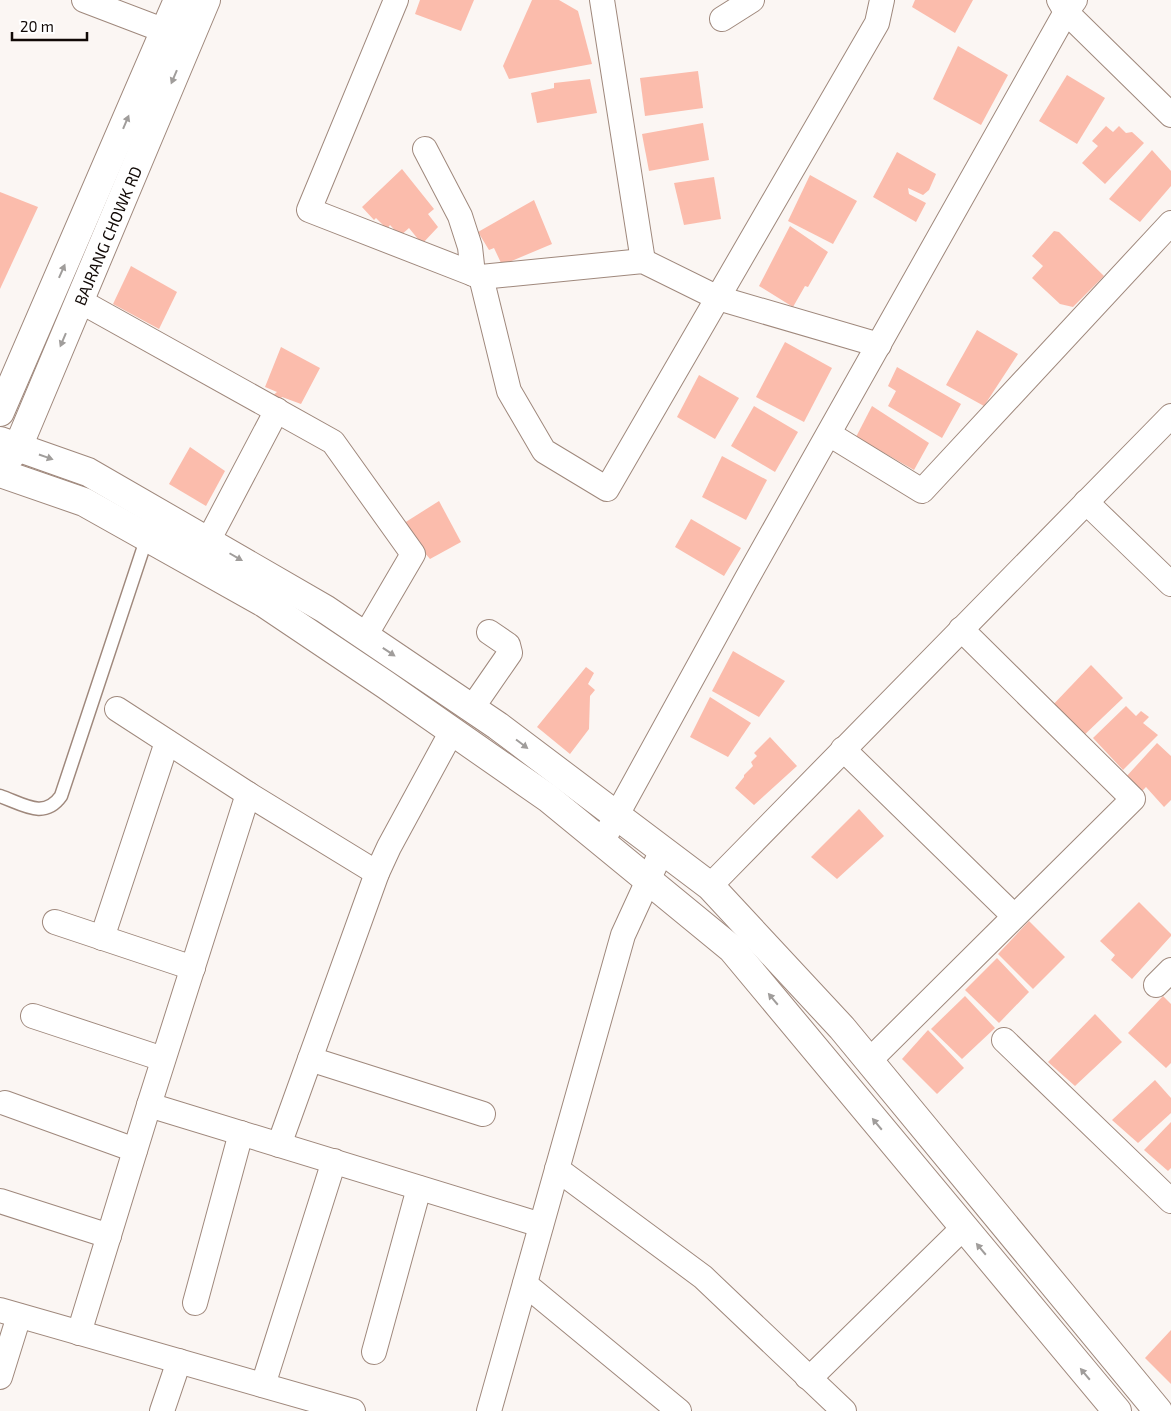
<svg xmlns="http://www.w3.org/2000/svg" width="1171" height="1411" font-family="'Exo 2',sans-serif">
  <rect width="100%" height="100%" fill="#fbf6f3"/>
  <g fill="#fbbcac">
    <path d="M 420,0 L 474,0 L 461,31 L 415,14 Z"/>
    <path d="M 532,0 L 559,0 L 578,11 L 592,64 L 509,79 L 503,66 Z"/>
    <path d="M 915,0 L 973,0 L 955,33 L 912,7 Z"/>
    <path d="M 958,46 L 1008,75 L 981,125 L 933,99 Z"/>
    <path d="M 698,71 L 703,108 L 645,116 L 640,78 Z"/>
    <path d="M 1067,75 L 1105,98 L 1077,144 L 1039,121 Z"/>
    <path d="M 590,79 L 597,113 L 537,123 L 531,93 L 554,88 L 554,83 Z"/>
    <path d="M 703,123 L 709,160 L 649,171 L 642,134 Z"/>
    <path d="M 1106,126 L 1113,132 L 1119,126 L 1126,133 L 1132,132 L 1144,143 L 1105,184 L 1082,163 L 1098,146 L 1092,141 Z"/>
    <path d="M 1152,150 L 1171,171 L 1171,186 L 1140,222 L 1109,199 Z"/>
    <path d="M 897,152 L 936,174 L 929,190 L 923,195 L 908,188 L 909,194 L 926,203 L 916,222 L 873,197 Z"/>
    <path d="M 402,169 L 434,209 L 428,214 L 438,227 L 422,244 L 409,228 L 400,236 L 390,225 L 387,229 L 376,218 L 374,220 L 362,207 Z"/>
    <path d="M 810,175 L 857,201 L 833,244 L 788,221 Z"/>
    <path d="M 714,177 L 721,219 L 684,225 L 674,183 Z"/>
    <path d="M 0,192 L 38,207 L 0,289 Z"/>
    <path d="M 534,200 L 552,244 L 502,265 L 494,248 L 489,250 L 478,232 Z"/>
    <path d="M 790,226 L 828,252 L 808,287 L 805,286 L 793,307 L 759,286 Z"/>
    <path d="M 1054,231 L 1059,232 L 1104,276 L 1073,307 L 1060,304 L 1032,278 L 1043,266 L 1032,256 Z"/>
    <path d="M 131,266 L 177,292 L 159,329 L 113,304 Z"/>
    <path d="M 977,330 L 1018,354 L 984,406 L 946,385 Z"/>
    <path d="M 785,342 L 832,368 L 804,422 L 756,397 Z"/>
    <path d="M 281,347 L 320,368 L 301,404 L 282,397 L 278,404 L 270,398 L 277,392 L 265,387 Z"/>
    <path d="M 897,367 L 961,404 L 942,438 L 888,406 L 896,391 L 888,386 Z"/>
    <path d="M 699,375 L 739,398 L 715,439 L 677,417 Z"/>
    <path d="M 754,406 L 798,432 L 775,472 L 731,446 Z"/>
    <path d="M 872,406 L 929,443 L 914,470 L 856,437 Z"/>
    <path d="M 190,447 L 225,471 L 206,506 L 169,484 Z"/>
    <path d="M 722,456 L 767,480 L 746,520 L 702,497 Z"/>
    <path d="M 439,501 L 461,542 L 430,559 L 401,525 Z"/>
    <path d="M 691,519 L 741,548 L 724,576 L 675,547 Z"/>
    <path d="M 733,651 L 785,681 L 759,717 L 712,691 Z"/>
    <path d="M 1091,665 L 1123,698 L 1080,739 L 1049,709 Z"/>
    <path d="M 586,667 L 594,673 L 588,684 L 595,690 L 590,696 L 589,729 L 570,754 L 537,727 Z"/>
    <path d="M 710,697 L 751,723 L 728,757 L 690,737 Z"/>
    <path d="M 1126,706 L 1136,716 L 1141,711 L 1149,717 L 1143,723 L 1158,735 L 1123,770 L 1093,738 Z"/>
    <path d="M 770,737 L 797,766 L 754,805 L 735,788 L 744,777 L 744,775 L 753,766 L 751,762 L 757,756 L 754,753 Z"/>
    <path d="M 1157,743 L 1171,756 L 1171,800 L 1164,807 L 1146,787 L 1141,792 L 1125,778 Z"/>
    <path d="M 859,809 L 884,836 L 837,879 L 811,857 Z"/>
    <path d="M 1139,902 L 1171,934 L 1171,936 L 1132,979 L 1111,960 L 1115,955 L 1100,941 Z"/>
    <path d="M 1029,921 L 1065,957 L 1033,989 L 998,954 Z"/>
    <path d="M 997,958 L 1029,992 L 999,1023 L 965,990 Z"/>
    <path d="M 965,996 L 995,1028 L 962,1059 L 931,1029 Z"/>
    <path d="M 1163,996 L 1171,1004 L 1171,1063 L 1166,1068 L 1128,1033 Z"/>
    <path d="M 1095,1014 L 1122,1042 L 1075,1086 L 1048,1062 Z"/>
    <path d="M 928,1030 L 964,1068 L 937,1094 L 902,1059 Z"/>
    <path d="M 1155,1080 L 1171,1098 L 1171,1113 L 1138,1143 L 1112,1120 Z"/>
    <path d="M 1171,1122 L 1171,1168 L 1168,1171 L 1144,1150 Z"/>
    <path d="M 1171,1330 L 1171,1384 L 1145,1358 Z"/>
  </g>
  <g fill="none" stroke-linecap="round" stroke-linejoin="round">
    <defs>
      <path id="lane" d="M 0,796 C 23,804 44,820 61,796 L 147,537"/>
      <g id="street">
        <path d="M 84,0 L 181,37"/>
        <path d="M 396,0 L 309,210 L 481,277 L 643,261 L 718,298 L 879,345"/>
        <path d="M 602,0 L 643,261"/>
        <path d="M 1059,0 L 1066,12 L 1171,115"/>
        <path d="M 722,19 L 752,0"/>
        <path d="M 425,149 L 460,216 L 470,247 L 473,274"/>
        <path d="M 481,277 L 509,391 L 544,451 L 607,489 L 877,23 L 882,0"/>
        <path d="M 80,301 L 333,442 L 413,554 L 365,636"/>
        <path d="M 829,434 L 922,491 L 1171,223"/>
        <path d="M 1086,502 L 1171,584"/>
        <path d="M 208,541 L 277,410"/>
        <path d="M 472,708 L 510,653 L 508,645 L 489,632"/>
        <path d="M 117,709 L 248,794"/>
        <path d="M 843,749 L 1014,916"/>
        <path d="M 602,842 L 746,580 L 1066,12 L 1075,0"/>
        <path d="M 710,886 L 1171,416"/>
        <path d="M 55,922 L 193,968"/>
        <path d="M 102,938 L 167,742"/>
        <path d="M 1156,985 L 1171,970"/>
        <path d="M 33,1016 L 163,1059"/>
        <path d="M 1004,1040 L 1171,1201"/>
        <path d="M 310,1059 L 483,1114"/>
        <path d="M 869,1061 L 1133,799 L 961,629"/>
        <path d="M 5,1103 L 135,1150"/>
        <path d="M 149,1105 L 541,1225"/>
        <path d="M 279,1145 L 377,873 L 389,847 L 452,731"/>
        <path d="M 557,1169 L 703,1277 L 844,1411"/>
        <path d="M 0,1201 L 109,1236"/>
        <path d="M 525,1284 L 679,1411"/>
        <path d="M 195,1303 L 241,1133"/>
        <path d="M 0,1310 L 353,1411"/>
        <path d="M 79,1333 L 149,1105 L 248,794 L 377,873"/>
        <path d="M 374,1352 L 419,1188"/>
        <path d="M 0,1377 L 19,1316"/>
        <path d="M 807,1377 L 810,1378 L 963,1228"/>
        <path d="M 263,1385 L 334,1161"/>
        <path d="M 162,1411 L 179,1361"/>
        <path d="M 489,1411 L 623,935 L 662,850"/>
      </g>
      <g id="secondary">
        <path d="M 0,412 L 178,0"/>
        <path d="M 0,441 L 88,472 L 325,609 L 498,726 L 710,886 L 842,1028 L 1158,1411"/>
        <path id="s1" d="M 6,461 L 18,447 L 206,0"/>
        <path d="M 0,473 L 84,502 L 264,603 L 386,685 L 548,798 L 732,949 L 1117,1411"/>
      </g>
    </defs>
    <use href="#lane" stroke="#9f887c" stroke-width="15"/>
    <use href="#street" stroke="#9f887c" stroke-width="26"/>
    <use href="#secondary" stroke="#9f887c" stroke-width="30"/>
    <use href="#lane" stroke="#fff" stroke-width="12"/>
    <use href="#street" stroke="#fff" stroke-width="24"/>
    <use href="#secondary" stroke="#fff" stroke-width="28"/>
  </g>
  <defs><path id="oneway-solid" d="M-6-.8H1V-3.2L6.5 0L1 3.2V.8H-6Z" transform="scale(1.25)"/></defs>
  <g fill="#a09d9b">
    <use href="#oneway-solid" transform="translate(174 77) rotate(113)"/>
    <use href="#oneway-solid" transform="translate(126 122) rotate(-67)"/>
    <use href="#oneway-solid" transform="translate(62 271) rotate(-66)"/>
    <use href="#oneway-solid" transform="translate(63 340) rotate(113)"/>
    <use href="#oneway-solid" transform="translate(46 457) rotate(19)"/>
    <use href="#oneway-solid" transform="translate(236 557) rotate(30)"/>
    <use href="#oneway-solid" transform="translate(389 652) rotate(34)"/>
    <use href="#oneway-solid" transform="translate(522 744) rotate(37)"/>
    <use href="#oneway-solid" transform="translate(773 999) rotate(-130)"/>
    <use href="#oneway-solid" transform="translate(877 1124) rotate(-130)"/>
    <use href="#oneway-solid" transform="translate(981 1249) rotate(-130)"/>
    <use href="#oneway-solid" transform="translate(1085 1374) rotate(-130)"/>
  </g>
  <g text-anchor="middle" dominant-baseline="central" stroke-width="4" stroke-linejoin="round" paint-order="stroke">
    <g font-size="16" fill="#110906" stroke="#fff">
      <text stroke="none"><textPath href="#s1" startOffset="248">BAJRANG CHOWK RD</textPath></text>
    </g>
  </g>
  <path d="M12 32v8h75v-8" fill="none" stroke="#110906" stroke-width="2.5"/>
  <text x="20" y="32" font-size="15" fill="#110906" stroke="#ffffff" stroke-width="4" paint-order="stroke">20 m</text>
</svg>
